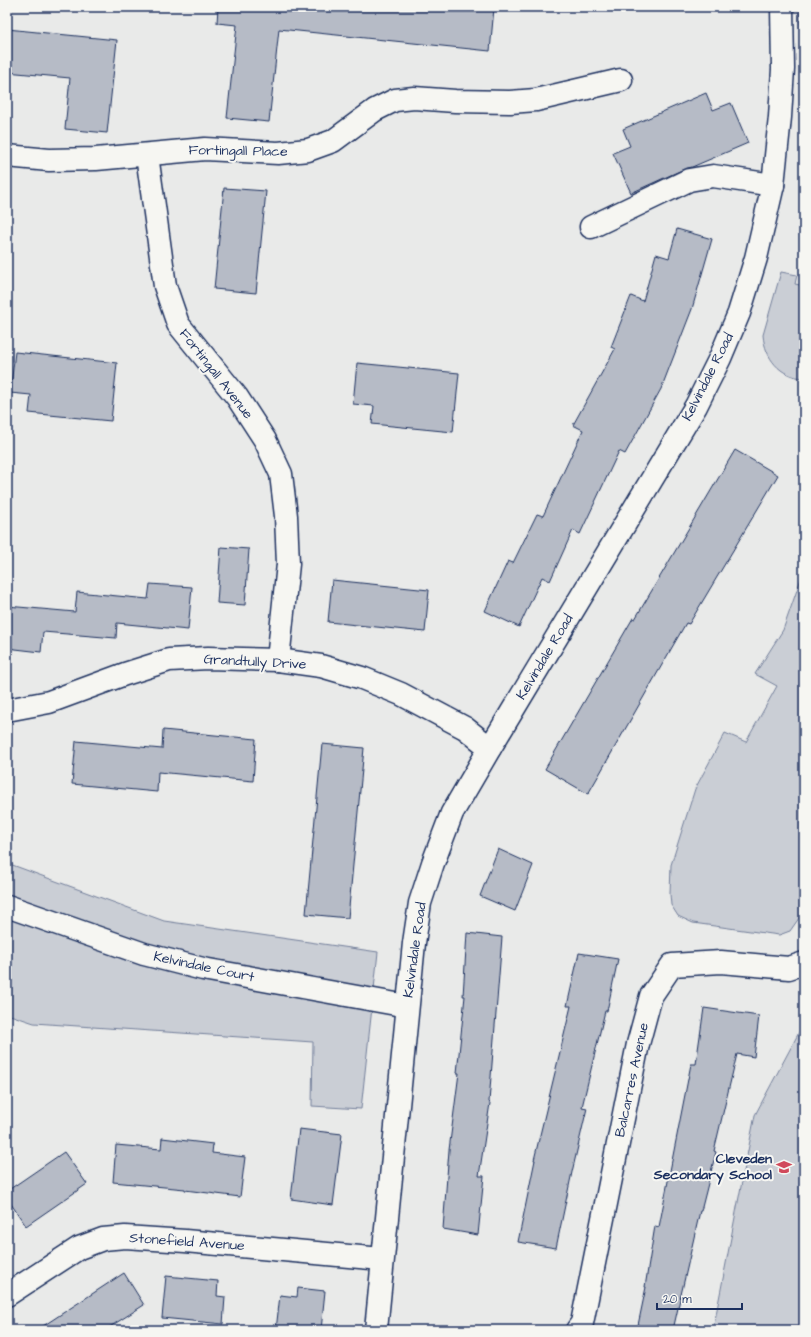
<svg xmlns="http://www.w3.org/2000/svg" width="811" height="1337" font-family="'Architects Daughter',sans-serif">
  <rect width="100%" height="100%" fill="#e9eae9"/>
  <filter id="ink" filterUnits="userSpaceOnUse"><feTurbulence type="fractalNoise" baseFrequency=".025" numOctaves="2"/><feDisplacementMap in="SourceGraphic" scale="8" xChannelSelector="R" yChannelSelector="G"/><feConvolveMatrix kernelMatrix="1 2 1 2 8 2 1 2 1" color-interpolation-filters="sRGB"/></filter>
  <g filter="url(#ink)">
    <g fill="#caced5" stroke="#727e9a">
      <path d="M 799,7 L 804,7 L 804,88 Z"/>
      <path d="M 781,272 L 797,275 L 795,284 L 804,286 L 804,378 C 780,377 765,358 763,335 Z"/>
      <path d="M 804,570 L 804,911 L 790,931 L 779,935 L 693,923 L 678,916 L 671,905 L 670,894 L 671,865 L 695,789 L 725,733 L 746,742 L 777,686 L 755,674 L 783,630 Z"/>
      <path d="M 7,863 L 164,921 L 378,952 L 361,1109 L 312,1106 L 313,1042 L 34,1023 L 7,1014 Z"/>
      <path d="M 804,1023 L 804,1330 L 713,1330 L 755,1115 Z"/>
    </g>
    <g fill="#b6bbc6" stroke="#1b2f5e">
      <path d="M 218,7 L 481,7 L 494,8 L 490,51 L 279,29 L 269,122 L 227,118 L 237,25 L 217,23 Z"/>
      <path d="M 7,29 L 117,40 L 107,133 L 65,129 L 70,78 L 7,72 Z"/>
      <path d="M 706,93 L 713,110 L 731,103 L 748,143 L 692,167 L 684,169 L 631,193 L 613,153 L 630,146 L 623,129 Z"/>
      <path d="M 224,188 L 266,191 L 256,293 L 214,289 Z"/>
      <path d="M 677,229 L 712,239 L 692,309 L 661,389 L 625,454 L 619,451 L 580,534 L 573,530 L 550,581 L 542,577 L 519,627 L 485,611 L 508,561 L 513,563 L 537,514 L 543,516 L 583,430 L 573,425 L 615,349 L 611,347 L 631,296 L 643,301 L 656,254 L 669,258 Z"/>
      <path d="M 15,352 L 117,363 L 111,421 L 29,413 L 31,395 L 10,393 Z"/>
      <path d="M 357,363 L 459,373 L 453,432 L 372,424 L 374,406 L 353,404 Z"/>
      <path d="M 735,450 L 778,475 L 689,624 L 686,623 L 588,794 L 545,769 L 633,618 L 635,619 Z"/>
      <path d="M 221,547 L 249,549 L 245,605 L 217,603 Z"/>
      <path d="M 332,580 L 429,590 L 425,632 L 328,622 Z"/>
      <path d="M 150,584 L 192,587 L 188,630 L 117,623 L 116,638 L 43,632 L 41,652 L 7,648 L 7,606 L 75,612 L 77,592 L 148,599 Z"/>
      <path d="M 163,730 L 256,739 L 253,781 L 158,772 L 157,792 L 72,784 L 76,741 L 162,749 Z"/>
      <path d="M 322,744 L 364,748 L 348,918 L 306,914 Z"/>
      <path d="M 498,849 L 533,865 L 515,911 L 480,896 Z"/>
      <path d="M 467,933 L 502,937 L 489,1102 L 490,1103 L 479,1176 L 484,1176 L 478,1235 L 443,1229 L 449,1150 L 459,1073 L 457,1073 L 465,996 L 463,996 Z"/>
      <path d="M 579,953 L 618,959 L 607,1011 L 605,1011 L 582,1107 L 587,1108 L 572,1172 L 556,1248 L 518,1242 L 535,1160 L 534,1160 L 571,1006 L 567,1006 Z"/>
      <path d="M 704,1008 L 759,1016 L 754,1057 L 737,1054 L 714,1151 L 716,1152 L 701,1211 L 700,1211 L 673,1330 L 637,1330 L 646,1287 L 645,1287 L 655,1226 L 659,1227 L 691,1064 L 696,1064 Z"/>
      <path d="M 299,1129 L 342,1134 L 333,1205 L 291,1199 Z"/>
      <path d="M 162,1138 L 213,1144 L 212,1153 L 245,1157 L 240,1197 L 185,1190 L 185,1189 L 113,1182 L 116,1145 L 161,1149 Z"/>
      <path d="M 64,1152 L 87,1184 L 26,1226 L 7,1198 L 7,1191 Z"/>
      <path d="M 124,1273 L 144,1305 L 105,1330 L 37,1330 Z"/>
      <path d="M 166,1276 L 218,1281 L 217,1296 L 225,1297 L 223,1324 L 162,1318 Z"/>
      <path d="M 298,1288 L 325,1291 L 321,1330 L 276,1330 L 280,1295 L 297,1297 Z"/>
    </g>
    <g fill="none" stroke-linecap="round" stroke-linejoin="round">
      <defs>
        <g id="minor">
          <path d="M 147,155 L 165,286 L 178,324 L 237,397 L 265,440 L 281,474 L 286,516 L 288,564 L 278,660"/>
          <path d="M 7,156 L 49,160 L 96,159 L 205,149 L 278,153 L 308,150 L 333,141 L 375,110 L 395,100 L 414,98 L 455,101 L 510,102 L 536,100 L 621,80"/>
          <path d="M 591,227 L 689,180 L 713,176 L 773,185"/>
          <path d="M 7,710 L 49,702 L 125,674 L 169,660 L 208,658 L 278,660 L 321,666 L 362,678 L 401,694 L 465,728 L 490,748"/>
          <path d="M 7,906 L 144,954 L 203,969 L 407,1006"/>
          <path d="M 7,1295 L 79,1248 L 103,1239 L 125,1237 L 185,1241 L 382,1259"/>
          <path d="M 376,1330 L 414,943 L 420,903 L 433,863 L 452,813 L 490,748 L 696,406 L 720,358 L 739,313 L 756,258 L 773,185 L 780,117 L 783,69 L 782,7"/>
          <path d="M 577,1330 L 582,1323 L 638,1044 L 651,996 L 672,965 L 721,962 L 789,968 L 804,963"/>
        </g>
      </defs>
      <use href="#minor" stroke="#1b2f5e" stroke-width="25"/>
      <use href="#minor" stroke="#f6f6f2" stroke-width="22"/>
    </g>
  </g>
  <defs>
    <symbol id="school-bare" viewBox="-9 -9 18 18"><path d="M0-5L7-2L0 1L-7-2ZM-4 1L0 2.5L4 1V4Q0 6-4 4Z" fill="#d1495b" stroke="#f6f6f2" stroke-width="2.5" paint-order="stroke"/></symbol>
  </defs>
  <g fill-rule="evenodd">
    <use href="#school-bare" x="773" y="1156" width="22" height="22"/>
  </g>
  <g text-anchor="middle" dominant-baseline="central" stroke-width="4" stroke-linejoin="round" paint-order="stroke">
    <g font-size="14" fill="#1b2f5e" stroke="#f6f6f2">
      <text transform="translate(238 151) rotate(1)">Fortingall Place</text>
      <text transform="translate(216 374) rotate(52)">Fortingall Avenue</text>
      <text transform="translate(708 377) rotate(-63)">Kelvindale Road</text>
      <text transform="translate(545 657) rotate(-59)">Kelvindale Road</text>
      <text transform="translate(255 662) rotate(3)">Grandtully Drive</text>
      <text transform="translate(415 950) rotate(-82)">Kelvindale Road</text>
      <text transform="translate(204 967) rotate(12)">Kelvindale Court</text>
      <text transform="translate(632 1080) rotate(-78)">Balcarres Avenue</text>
      <text transform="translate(187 1242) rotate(4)">Stonefield Avenue</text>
    </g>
    <g font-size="14" font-weight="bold" fill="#1b2f5e" stroke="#f6f6f2" text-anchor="end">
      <text x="772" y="1159">Cleveden<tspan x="772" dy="16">Secondary School</tspan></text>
    </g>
  </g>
  <rect width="811" height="1337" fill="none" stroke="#f6f6f2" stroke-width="24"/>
  <rect x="12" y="12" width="787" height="1313" fill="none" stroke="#1b2f5e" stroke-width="1.5" filter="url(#ink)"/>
  <path d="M657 1303v6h85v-6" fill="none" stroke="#1b2f5e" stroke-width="2"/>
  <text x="663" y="1303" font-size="12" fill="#1b2f5e" stroke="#f6f6f2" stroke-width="3" paint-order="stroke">20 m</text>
</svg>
